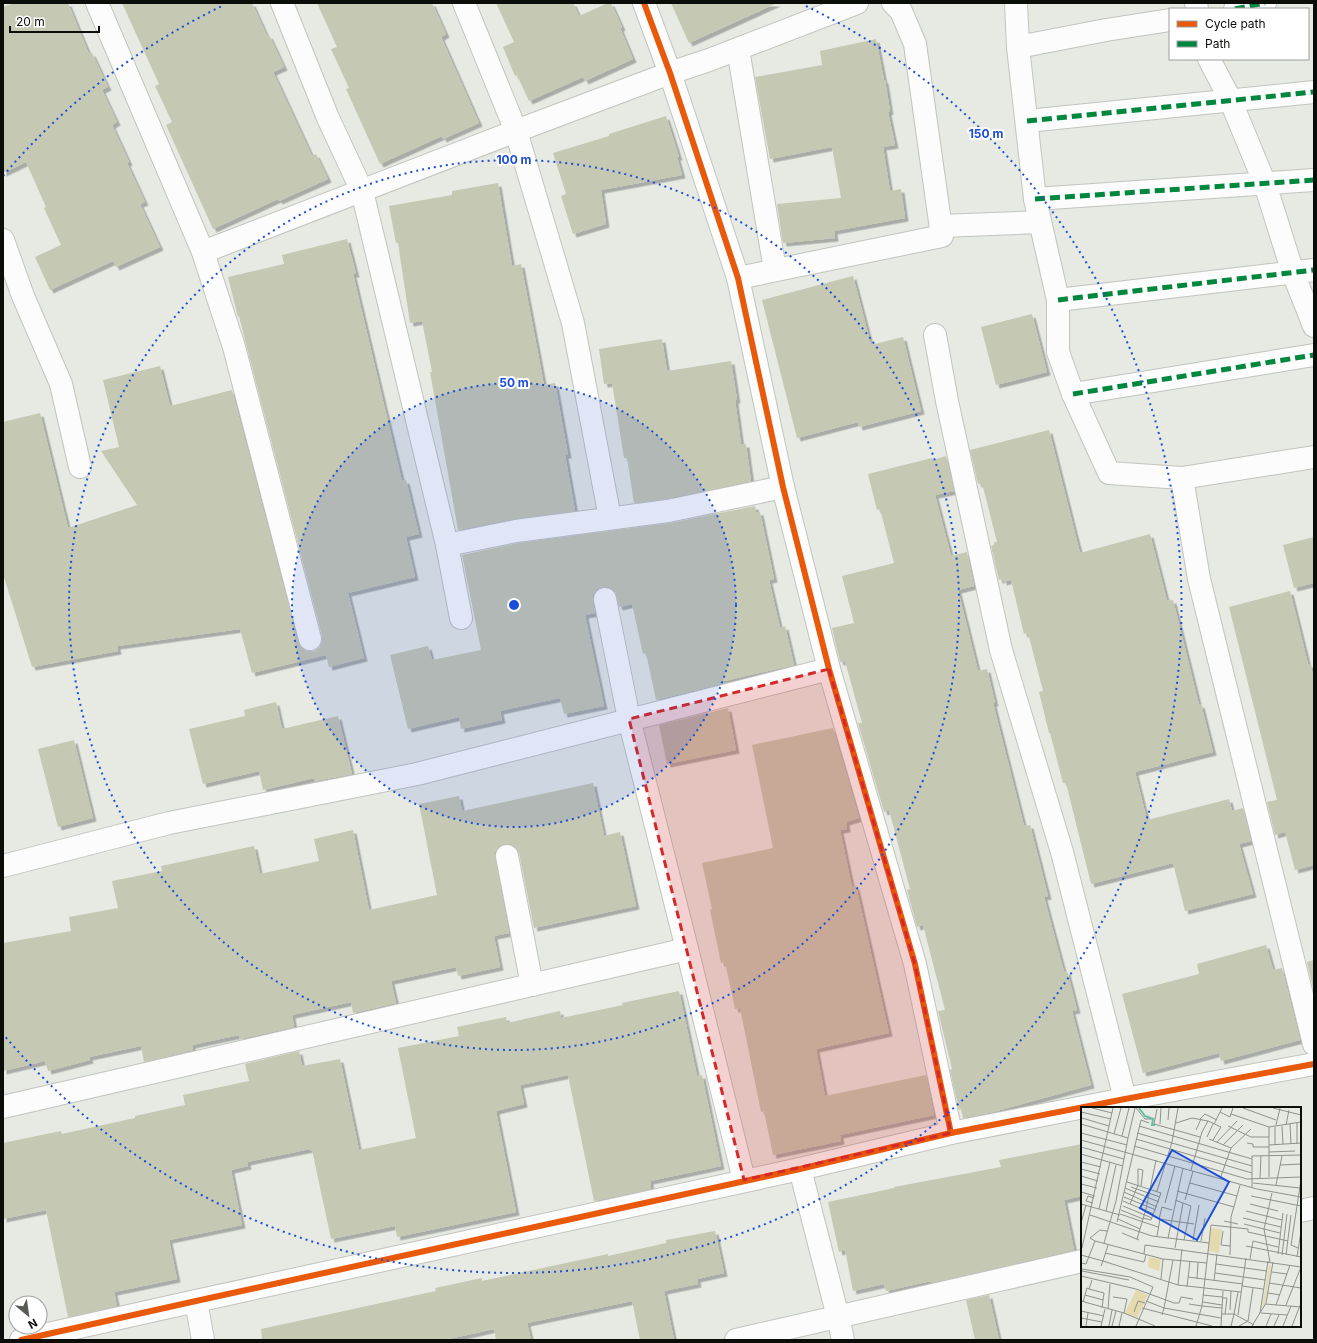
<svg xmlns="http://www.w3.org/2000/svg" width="1317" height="1343" font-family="Inter,sans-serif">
  <defs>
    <filter id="shadow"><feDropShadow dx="3.5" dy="3.5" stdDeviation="0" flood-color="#0004"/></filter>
  </defs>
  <rect width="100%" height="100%" fill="#e6eae3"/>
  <g fill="#c5c8b2" filter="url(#shadow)">
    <path d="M 14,3 L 68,3 L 89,54 L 92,53 L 108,87 L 102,90 L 117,122 L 112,125 L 129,162 L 127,163 L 145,202 L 140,204 L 160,247 L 116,267 L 113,261 L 50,290 L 35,257 L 61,245 L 44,208 L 46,207 L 26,162 L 3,173 L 3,7 Z"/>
    <path d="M 122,3 L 252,3 L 267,36 L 269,35 L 284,67 L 273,72 L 312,156 L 316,154 L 328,179 L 279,201 L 278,199 L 213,229 L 166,125 L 172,122 L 155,86 L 159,84 Z"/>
    <path d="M 317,3 L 432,3 L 446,34 L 441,37 L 479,123 L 443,139 L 442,136 L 380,164 L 346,89 L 349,88 L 331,49 L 337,47 Z"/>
    <path d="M 496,3 L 573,3 L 579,16 L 608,3 L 611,3 L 622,27 L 620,28 L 633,59 L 585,81 L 583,77 L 529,101 L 517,75 L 515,76 L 503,47 L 514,42 Z"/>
    <path d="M 671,3 L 777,3 L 689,43 Z"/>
    <path d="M 876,39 L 884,80 L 885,80 L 890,111 L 888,112 L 895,145 L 883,147 L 890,191 L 901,189 L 905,218 L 834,231 L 835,238 L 783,243 L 777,204 L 841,198 L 832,147 L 770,159 L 755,77 L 822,65 L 820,51 Z"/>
    <path d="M 666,116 L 679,157 L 677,157 L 682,175 L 601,190 L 606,224 L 573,234 L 561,196 L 566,194 L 553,153 L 609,136 L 609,134 Z"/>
    <path d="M 498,183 L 512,266 L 521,264 L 544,385 L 555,383 L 568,455 L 565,455 L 575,511 L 514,519 L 458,530 L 430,372 L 432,372 L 422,321 L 410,323 L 398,243 L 396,243 L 389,206 L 452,195 L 452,191 Z"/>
    <path d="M 347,239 L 356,274 L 353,274 L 402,481 L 406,480 L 419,534 L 406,537 L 415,577 L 348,593 L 364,658 L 329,667 L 326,655 L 252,673 L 240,629 L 117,646 L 118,651 L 32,667 L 3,574 L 3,422 L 40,413 L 68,528 L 137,505 L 101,451 L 119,447 L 103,380 L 160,366 L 170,406 L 232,390 L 298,642 L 301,648 L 307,651 L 314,651 L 319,648 L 322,642 L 322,636 L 246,344 L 239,316 L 238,317 L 228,277 L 284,264 L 282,255 Z"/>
    <path d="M 853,276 L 871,345 L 903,337 L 921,411 L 859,427 L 858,422 L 797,438 L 762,300 Z"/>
    <path d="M 1032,314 L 1047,372 L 996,385 L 981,327 Z"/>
    <path d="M 662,339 L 667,371 L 731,361 L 737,400 L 735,400 L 741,444 L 746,444 L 751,481 L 666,499 L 634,503 L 627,458 L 624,458 L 612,383 L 604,384 L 599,349 Z"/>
    <path d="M 1049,430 L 1080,553 L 1150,534 L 1167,601 L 1173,600 L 1199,705 L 1201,704 L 1213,752 L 1135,772 L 1147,820 L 1229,799 L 1232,811 L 1243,808 L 1251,841 L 1239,844 L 1253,894 L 1185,911 L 1173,863 L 1091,884 L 1066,783 L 1063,783 L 1050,733 L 1049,733 L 1039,692 L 1043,691 L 1028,633 L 1024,634 L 1011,580 L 1003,582 L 1003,579 L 999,580 L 991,546 L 994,545 L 994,542 L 997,542 L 982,483 L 978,484 L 970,450 Z"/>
    <path d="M 946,456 L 954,491 L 935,495 L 951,556 L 967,552 L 974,586 L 958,590 L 978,671 L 987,669 L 995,703 L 993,703 L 1024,826 L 1030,825 L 1048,896 L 1044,897 L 1064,972 L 1067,971 L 1077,1010 L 1072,1011 L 1091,1085 L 993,1112 L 963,1118 L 961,1109 L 959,1110 L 950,1070 L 952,1069 L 938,1011 L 945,1010 L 923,925 L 917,927 L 907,890 L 910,889 L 889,810 L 884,812 L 858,723 L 862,723 L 845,661 L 840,662 L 832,628 L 854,623 L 842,576 L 894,563 L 880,509 L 877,510 L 868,474 L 932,458 L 933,460 Z"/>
    <path d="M 755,506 L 756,512 L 760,512 L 774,579 L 769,580 L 780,628 L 785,626 L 794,665 L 724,681 L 724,683 L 656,700 L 646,653 L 643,654 L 632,604 L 619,607 L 615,591 L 609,587 L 603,587 L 597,589 L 593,595 L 593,601 L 595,613 L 585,615 L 604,706 L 564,714 L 560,698 L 500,711 L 502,720 L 461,729 L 459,717 L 408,729 L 390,655 L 428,646 L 432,660 L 481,650 L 462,555 L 518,543 L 670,523 Z"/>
    <path d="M 1314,537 L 1314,583 L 1294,588 L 1283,545 Z"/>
    <path d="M 1290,591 L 1308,664 L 1310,664 L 1314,678 L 1314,865 L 1295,870 L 1285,832 L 1275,835 L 1267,802 L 1277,800 L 1229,607 Z"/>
    <path d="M 276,702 L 282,729 L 338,716 L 352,774 L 315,781 L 314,778 L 263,790 L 259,771 L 203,784 L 189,729 L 245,716 L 244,710 Z"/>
    <path d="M 728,708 L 736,750 L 667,764 L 659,725 Z"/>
    <path d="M 833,728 L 859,818 L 846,822 L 847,829 L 840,830 L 852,887 L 856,886 L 889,1033 L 816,1049 L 825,1096 L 926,1075 L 934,1115 L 840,1135 L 841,1141 L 773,1155 L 764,1111 L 761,1112 L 740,1008 L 735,1009 L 725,962 L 721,963 L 710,910 L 712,909 L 702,863 L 773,848 L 752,745 Z"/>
    <path d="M 74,740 L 93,818 L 58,827 L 38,749 Z"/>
    <path d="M 593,783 L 604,836 L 620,832 L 636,906 L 534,928 L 519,853 L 516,848 L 511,844 L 504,844 L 499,847 L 495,852 L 495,858 L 509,933 L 494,936 L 500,967 L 458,976 L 456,967 L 391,981 L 396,1003 L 353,1013 L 351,1002 L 292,1015 L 294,1027 L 240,1039 L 239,1035 L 192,1045 L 193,1050 L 144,1062 L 141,1046 L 89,1057 L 90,1060 L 48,1071 L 45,1061 L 3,1071 L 3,943 L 71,931 L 69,917 L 118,908 L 112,881 L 162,871 L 161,866 L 254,846 L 260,874 L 319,861 L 314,839 L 353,830 L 369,910 L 437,895 L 419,804 L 459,796 L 462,811 Z"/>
    <path d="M 1266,945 L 1273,970 L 1282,968 L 1300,1040 L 1221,1061 L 1219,1053 L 1143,1073 L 1122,994 L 1199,974 L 1197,964 Z"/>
    <path d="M 1314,960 L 1314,992 L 1307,962 Z"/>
    <path d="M 679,991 L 697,1076 L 702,1075 L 721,1166 L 650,1181 L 651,1189 L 594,1201 L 568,1075 L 520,1085 L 524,1104 L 496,1111 L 516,1212 L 397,1237 L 395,1226 L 331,1239 L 312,1150 L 311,1151 L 310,1149 L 247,1162 L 248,1166 L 231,1170 L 242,1225 L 169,1240 L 177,1279 L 114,1292 L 117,1306 L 68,1317 L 46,1210 L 3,1219 L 3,1143 L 61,1131 L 62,1134 L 135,1118 L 135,1116 L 185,1105 L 183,1095 L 249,1081 L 245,1064 L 299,1051 L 302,1066 L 340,1059 L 359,1150 L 416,1138 L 398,1048 L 459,1036 L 457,1027 L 506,1017 L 507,1023 L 560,1011 L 561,1018 L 623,1005 L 622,1003 Z"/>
    <path d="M 1082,1144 L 1082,1196 L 1064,1200 L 1074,1250 L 931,1283 L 931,1281 L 886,1291 L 884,1284 L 853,1291 L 845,1250 L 839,1252 L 828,1202 L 894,1188 L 894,1187 L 1001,1167 L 999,1160 Z"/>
    <path d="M 715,1231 L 724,1273 L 697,1279 L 698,1284 L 664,1291 L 674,1340 L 640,1340 L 632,1301 L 527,1323 L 531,1340 L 496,1340 L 494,1329 L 444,1340 L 262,1340 L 261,1329 L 436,1291 L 435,1288 L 482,1278 L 482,1281 L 608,1254 L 608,1256 L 666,1243 L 666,1240 Z"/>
    <path d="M 989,1295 L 999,1340 L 975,1340 L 966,1300 Z"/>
  </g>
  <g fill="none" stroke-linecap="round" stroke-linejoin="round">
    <defs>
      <g id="minor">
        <path d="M 97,3 L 203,252 L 234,347 L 310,639"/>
        <path d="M 282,3 L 328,118 L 362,191 L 447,545 L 516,531 L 668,511 L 783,487"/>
        <path d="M 464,3 L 516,131 L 573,323 L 610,518"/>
        <path d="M 644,3 L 670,73 L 738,278 L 783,487 L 829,669 L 915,964 L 951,1133"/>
        <path d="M 1016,3 L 1018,47 L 1035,199 L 1058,300 L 1058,352 L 1073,394 L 1109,473 L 1182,478 L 1314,457"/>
        <path d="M 1196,3 L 1197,9"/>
        <path d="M 1235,9 L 1265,3"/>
        <path d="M 1018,47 L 1106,30 L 1170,20"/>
        <path d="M 738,49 L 775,270"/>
        <path d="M 1209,59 L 1230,99 L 1265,184 L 1293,273 L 1314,326"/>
        <path d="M 1027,121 L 1314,92"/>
        <path d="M 1035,199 L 1314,180"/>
        <path d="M 941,226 L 1040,222"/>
        <path d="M 3,240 L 23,296 L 61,384 L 80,467"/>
        <path d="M 203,252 L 516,131 L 670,73 L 709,60 L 857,3"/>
        <path d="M 738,278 L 942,236 L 915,44 L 901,11 L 893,3"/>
        <path d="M 1058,300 L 1314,270"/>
        <path d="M 935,335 L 947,401 L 1001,650 L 1062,852 L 1125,1099"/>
        <path d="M 1073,394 L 1314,355"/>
        <path d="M 1182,478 L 1199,579 L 1314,1044"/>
        <path d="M 447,545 L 461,618"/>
        <path d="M 605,599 L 629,719 L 687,949 L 744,1180"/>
        <path d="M 507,856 L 532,985"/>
        <path d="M 3,866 L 169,823 L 417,774 L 829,669"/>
        <path d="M 3,1107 L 687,949"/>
        <path d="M 800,1169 L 838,1317 L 843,1340"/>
        <path d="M 1300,1211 L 1314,1208"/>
        <path d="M 196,1301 L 203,1340"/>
        <path d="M 736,1340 L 1082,1261"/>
      </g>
      <path id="tertiary" d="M 21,1340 L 196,1301 L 800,1169 L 951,1133 L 1125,1099 L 1314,1064"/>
    </defs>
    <use href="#minor" stroke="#c2c4bf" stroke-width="24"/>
    <use href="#tertiary" stroke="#c2c4bf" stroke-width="24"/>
    <use href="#minor" stroke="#fbfcfb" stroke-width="22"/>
    <use href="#tertiary" stroke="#fbfcfb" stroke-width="22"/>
    <g stroke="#00873e" stroke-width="5" stroke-dasharray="10 5" stroke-linecap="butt">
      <path d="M 1235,9 L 1265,3"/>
      <path d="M 1027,121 L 1314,92"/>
      <path d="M 1035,199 L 1314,180"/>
      <path d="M 1058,300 L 1314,270"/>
      <path d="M 1073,394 L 1314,355"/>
    </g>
    <defs>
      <g id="cycleway">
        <path d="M 644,3 L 670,73 L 738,278 L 783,487 L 829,669 L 915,964 L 951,1133"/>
        <path d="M 21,1340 L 196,1301 L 800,1169 L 951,1133 L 1125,1099 L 1314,1064"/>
      </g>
    </defs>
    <use href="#cycleway" stroke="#fff" stroke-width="8"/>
    <use href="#cycleway" stroke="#e8590c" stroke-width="6"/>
  </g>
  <path fill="#d62828" fill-opacity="0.2" stroke="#d62828" stroke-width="3" stroke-dasharray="8 5" stroke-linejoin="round" d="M 829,669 L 915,964 L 951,1133 L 744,1180 L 629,719 Z"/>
  <circle cx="514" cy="605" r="222" fill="#1d4ed8" fill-opacity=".12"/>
  <g fill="none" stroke="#1d4ed8" stroke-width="2" stroke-dasharray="2 4">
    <circle cx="514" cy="605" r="222"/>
    <circle cx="514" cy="605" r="445"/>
    <path d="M3 176A667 667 0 0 1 222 6M806 6A667 667 0 1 1 3 1034"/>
  </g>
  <g transform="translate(1081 1107)">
    <rect width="220" height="220" fill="#e6eae3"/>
    <path d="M 130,121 L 141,122 L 138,146 L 127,144 ZM 68,150 L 80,152 L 78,164 L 67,160 ZM 188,158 L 190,159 L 184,196 L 181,201 ZM 55,183 L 67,188 L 56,211 L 44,206 Z" fill="#e5daae"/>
    <path fill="none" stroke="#60c0a4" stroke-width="2" d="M 58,1 L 64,9 L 72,12 L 71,18 L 74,18"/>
    <path fill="none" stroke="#8e928c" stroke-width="1" d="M 11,1 L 31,6M 55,1 L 64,12 L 70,12M 152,1 L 150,7 L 188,20 L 188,70M 162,1 L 195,13M 192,1 L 220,8M 76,2 L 73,17 L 119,30M 0,5 L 30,12M 139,5 L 149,10 L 150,7M 1,11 L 28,19M 119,12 L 124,7 L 136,13M 87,13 L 88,1M 95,16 L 111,11 L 127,14M 0,17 L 47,31 L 35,94 L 23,136M 79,17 L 80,1M 133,17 L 141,1M 209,17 L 210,37M 195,18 L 199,1M 205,18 L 208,3M 58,19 L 171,52M 147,19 L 170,30 L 188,30M 201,19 L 202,37M 188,20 L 220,15M 115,23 L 120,12M 0,26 L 46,38M 56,26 L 171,59M 33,27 L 40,1M 41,29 L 48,1M 126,30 L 132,17M 47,31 L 54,1M 55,32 L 171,66M 128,32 L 150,41M 0,33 L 176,82 L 220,90M 136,35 L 156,14M 166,36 L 172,37 L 172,40 L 188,40M 216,37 L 216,16M 142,38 L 162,18M 188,38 L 220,36M 194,38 L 194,20M 53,39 L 166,72 L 220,70M 0,40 L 43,52M 188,45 L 214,44M 0,47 L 42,59M 0,55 L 20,60M 199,58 L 220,57M 0,62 L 19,67M 110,63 L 121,25 L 127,14 L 140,20 L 132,33M 0,69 L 17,74M 179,71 L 180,49M 139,72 L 150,41 L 170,22M 46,75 L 80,86 L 70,113 L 62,111M 109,76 L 156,89M 172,76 L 219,81M 0,77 L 16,81M 195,78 L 201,49M 50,80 L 79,90M 44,81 L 78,95M 171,81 L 171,49 L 220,48M 76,84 L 91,35 L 97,1M 96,84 L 153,100M 0,85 L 14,89M 43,85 L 76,100M 170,89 L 220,99M 43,90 L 75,103M 94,93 L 110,99 L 103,133M 104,93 L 112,64M 42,94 L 73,107M 12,96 L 5,94 L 7,89 L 13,91M 84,96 L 94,59M 0,97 L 39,108M 49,97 L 57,78 L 57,62 L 62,63 L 60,79M 169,97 L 197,104M 42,99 L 71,111M 18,102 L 29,55M 40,103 L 62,112M 91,103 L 81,100 L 78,112 L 113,117M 25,104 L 35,58M 165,104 L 201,113M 39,107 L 77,120M 9,108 L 71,129 L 128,136M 162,111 L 200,120M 37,112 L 59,122M 143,114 L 157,117M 36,115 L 60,13 L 68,16M 0,116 L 5,98M 163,117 L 199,126M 142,124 L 140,138 L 149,139M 41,126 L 58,133M 76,129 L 79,112M 87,131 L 102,61M 56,132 L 65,102 L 75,53M 112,133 L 118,98M 14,134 L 9,131 L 19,123 L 26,124M 120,134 L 124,111M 27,138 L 22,154 L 97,178 L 160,185M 165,139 L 220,150M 1,141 L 32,1M 94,141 L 102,96M 217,141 L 210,138 L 220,73M 24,146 L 63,155 L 65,148M 63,147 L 82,152 L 126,156M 197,147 L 202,106M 0,148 L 22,154 L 20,159M 149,148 L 150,110 L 159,78M 201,148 L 206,107M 205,148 L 210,108M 216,150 L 220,124M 169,152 L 172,134 L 197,140M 189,155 L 183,122 L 191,86M 0,156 L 5,157 L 14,134 L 63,147 L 64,138 L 220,160M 135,157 L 186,164M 1,162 L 49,170 L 72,180 L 55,219M 1,164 L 48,173M 191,165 L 206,167M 134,166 L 184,173M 0,169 L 55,182 L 93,196 L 98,196 L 100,190 L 112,192M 107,170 L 162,177M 80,172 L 82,152M 116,172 L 117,155M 11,173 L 8,182 L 23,186 L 21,201M 133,174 L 136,147M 188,176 L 220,181M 97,178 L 101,142M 161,179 L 182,182M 106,180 L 109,154M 187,186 L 199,188M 4,188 L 22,193M 122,188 L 141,190M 32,190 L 46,192 L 43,206M 141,191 L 146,191 L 144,207M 0,194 L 43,206 L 74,219M 65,194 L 83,201 L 92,153M 2,195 L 6,181 L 8,182M 122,195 L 141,198M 108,197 L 121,199M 184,197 L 220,200M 195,198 L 209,158M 205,198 L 220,160M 121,199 L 141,201M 61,201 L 131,219M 27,202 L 29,177M 149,203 L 150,184M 0,204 L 23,209M 53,205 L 57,194 L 64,196M 179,206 L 187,154M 180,206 L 206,208M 140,207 L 153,207 L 157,185M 81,208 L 83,201 L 140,211M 157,208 L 165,151M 0,211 L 21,215M 5,219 L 7,206M 20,219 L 24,202M 28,219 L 31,203M 31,219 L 35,204M 38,219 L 41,206M 115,219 L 121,199 L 130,118 L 167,122 L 167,125 L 207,134M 140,219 L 142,184M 150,219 L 153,207 L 173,218M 158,219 L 167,214 L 172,181M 171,219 L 185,196 L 192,155M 185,219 L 190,207M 193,219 L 198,208M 202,219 L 210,199M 211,219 L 220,196"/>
    <path fill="#1d4ed8" fill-opacity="0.15" stroke="#1d4ed8" stroke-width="2" d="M 91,43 L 148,75 L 116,133 L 59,101 Z"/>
    <rect width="220" height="220" fill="none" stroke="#0b0d09" stroke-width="2"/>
  </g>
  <circle cx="514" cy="605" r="6" fill="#1d4ed8" stroke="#fff" stroke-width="2"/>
  <g font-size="12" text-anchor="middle" font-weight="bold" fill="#1d4ed8" stroke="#fff" stroke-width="4" stroke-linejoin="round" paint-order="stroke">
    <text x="986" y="138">150 m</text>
    <text x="514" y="164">100 m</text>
    <text x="514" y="387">50 m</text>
  </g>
  <rect width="1317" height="1343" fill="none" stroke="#0b0d09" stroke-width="8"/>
  <rect x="1169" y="8" width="140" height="52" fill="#ffffff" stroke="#9d9e9d"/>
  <rect x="1177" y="21" width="20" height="6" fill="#e8590c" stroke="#9d9e9d"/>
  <text x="1205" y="28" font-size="12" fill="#0b0d09">Cycle path</text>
  <rect x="1177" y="41" width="20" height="6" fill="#00873e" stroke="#9d9e9d"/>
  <text x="1205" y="48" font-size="12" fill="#0b0d09">Path</text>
  <g transform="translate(28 1315) rotate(151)"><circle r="19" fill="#ffffff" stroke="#9d9e9d"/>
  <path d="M0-3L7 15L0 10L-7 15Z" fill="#585a55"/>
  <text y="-6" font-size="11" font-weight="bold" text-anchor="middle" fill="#0b0d09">N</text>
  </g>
  <path d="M10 26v6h89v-6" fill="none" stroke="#0b0d09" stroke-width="2"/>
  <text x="16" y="26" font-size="12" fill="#0b0d09" stroke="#ffffff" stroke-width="3" paint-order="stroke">20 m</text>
</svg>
